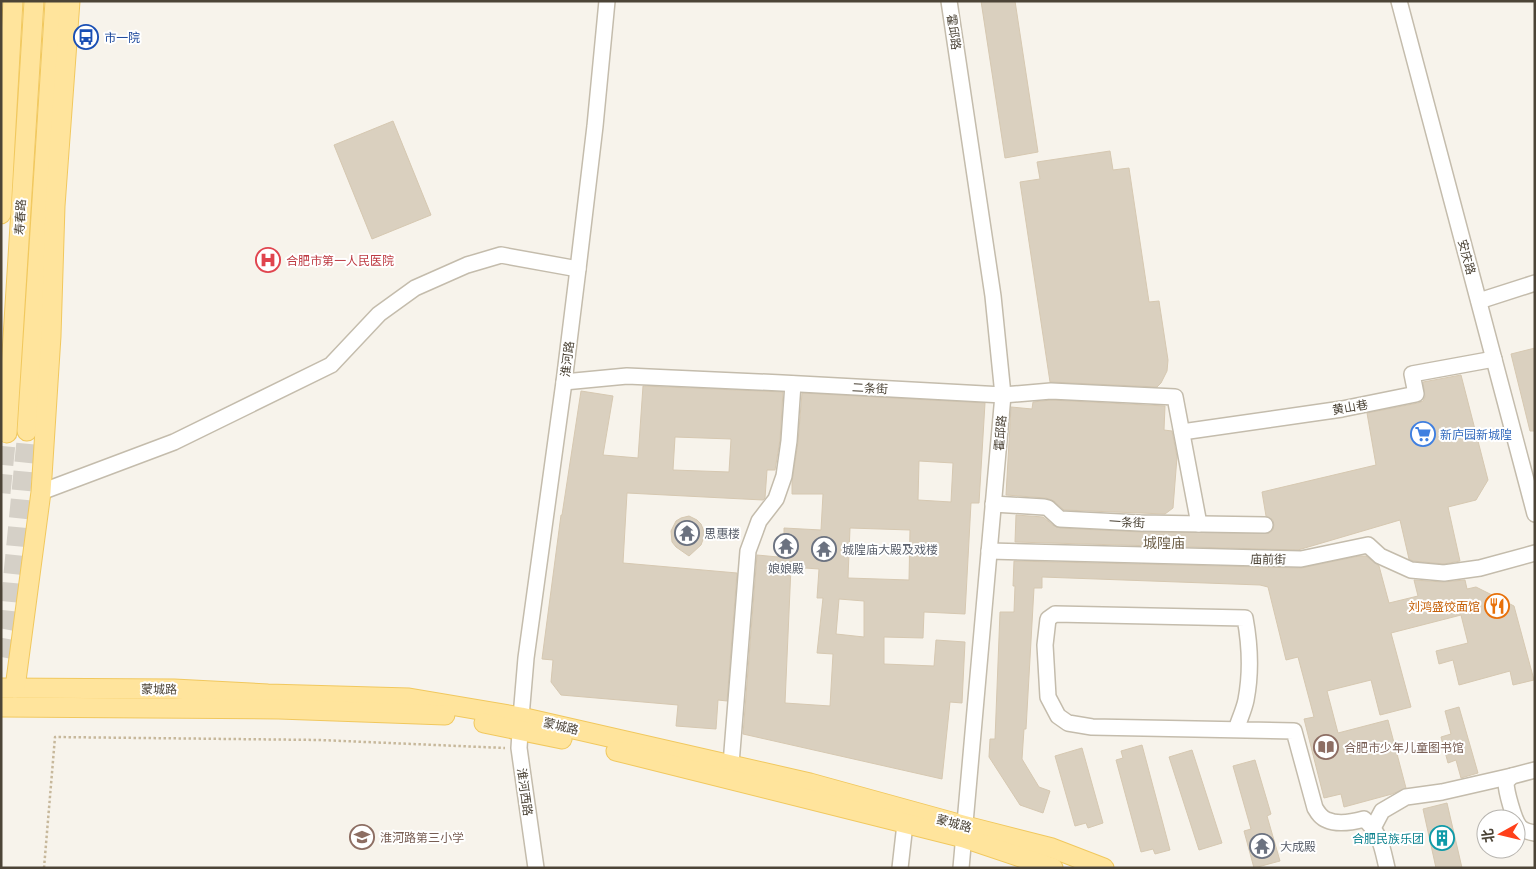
<svg xmlns="http://www.w3.org/2000/svg" width="1536" height="869" font-family="'Noto Sans','Noto Sans SC',sans-serif">
  <rect width="100%" height="100%" fill="#f7f3eb"/>
  <g fill="#dad0bf" stroke="#d6c8b1" fill-rule="evenodd">
    <path d="M 981,1 L 1015,1 L 1038,152 L 1005,158 Z"/>
    <path d="M 393,121 L 431,215 L 372,239 L 334,145 Z"/>
    <path d="M 1110,151 L 1113,170 L 1129,168 L 1149,302 L 1159,301 L 1168,360 L 1167,371 L 1161,383 L 1157,387 L 1050,382 L 1020,182 L 1040,179 L 1037,162 Z"/>
    <path d="M 1535,348 L 1535,431 L 1530,431 L 1511,354 Z"/>
    <path d="M 1461,375 L 1488,480 L 1476,500 L 1448,507 L 1460,561 L 1444,564 L 1413,561 L 1409,559 L 1400,520 L 1298,550 L 1015,542 L 1016,515 L 1043,517 L 1054,526 L 1060,528 L 1140,532 L 1269,533 L 1273,530 L 1274,525 L 1273,520 L 1266,516 L 1262,492 L 1376,465 L 1367,413 L 1418,403 L 1423,401 L 1425,397 L 1423,382 Z"/>
    <path d="M 643,386 L 783,392 L 780,440 L 775,470 L 767,470 L 765,498 L 763,500 L 627,493 L 623,563 L 737,573 L 727,701 L 718,700 L 716,729 L 676,726 L 678,705 L 561,695 L 551,682 L 553,660 L 542,659 L 561,515 L 562,515 L 581,391 L 613,396 L 603,455 L 638,458 ZM 675,437 L 731,439 L 729,472 L 673,470 Z"/>
    <path d="M 802,393 L 985,403 L 979,503 L 971,503 L 965,614 L 924,612 L 923,638 L 884,637 L 884,664 L 934,666 L 936,640 L 965,642 L 962,703 L 950,702 L 942,779 L 743,734 L 757,555 L 778,557 L 780,534 L 784,534 L 784,528 L 821,530 L 823,494 L 792,494 L 792,482 L 798,442 ZM 919,461 L 953,463 L 951,502 L 918,500 ZM 850,528 L 910,530 L 909,580 L 848,578 ZM 791,567 L 819,569 L 817,598 L 823,598 L 817,653 L 833,654 L 830,706 L 785,703 ZM 839,599 L 864,601 L 864,637 L 836,634 Z"/>
    <path d="M 1051,400 L 1165,406 L 1164,430 L 1172,431 L 1177,457 L 1173,508 L 1165,514 L 1064,510 L 1054,501 L 1046,498 L 1006,495 L 1011,407 L 1032,409 L 1033,402 Z"/>
    <path d="M 689,516 L 697,520 L 701,524 L 705,534 L 701,545 L 689,556 L 676,547 L 672,542 L 671,531 L 676,521 L 681,518 Z"/>
    <path d="M 1359,556 L 1366,556 L 1379,566 L 1389,603 L 1418,596 L 1414,580 L 1443,582 L 1465,580 L 1467,589 L 1476,587 L 1514,606 L 1534,680 L 1513,685 L 1510,671 L 1459,685 L 1453,660 L 1439,664 L 1436,651 L 1468,643 L 1461,615 L 1391,633 L 1411,707 L 1380,715 L 1371,680 L 1327,691 L 1338,733 L 1388,720 L 1406,788 L 1392,794 L 1344,807 L 1341,794 L 1324,798 L 1304,719 L 1314,717 L 1298,657 L 1286,660 L 1268,587 L 1260,585 L 1042,577 L 1042,588 L 1034,588 L 1026,729 L 1024,729 L 1022,759 L 1039,787 L 1050,791 L 1043,813 L 1020,805 L 989,757 L 990,739 L 995,739 L 1000,612 L 1014,612 L 1015,586 L 1013,586 L 1014,561 L 1301,568 Z"/>
    <path d="M 1459,707 L 1478,773 L 1461,778 L 1456,760 L 1448,763 L 1441,737 L 1451,734 L 1445,711 Z"/>
    <path d="M 1142,745 L 1170,850 L 1155,854 L 1153,849 L 1141,852 L 1116,760 L 1123,758 L 1121,751 Z"/>
    <path d="M 1082,748 L 1103,823 L 1088,828 L 1086,823 L 1075,826 L 1055,756 Z"/>
    <path d="M 1192,750 L 1222,843 L 1199,850 L 1169,757 Z"/>
    <path d="M 1255,760 L 1271,814 L 1267,816 L 1280,861 L 1254,868 L 1244,831 L 1251,829 L 1233,766 Z"/>
    <path d="M 1447,803 L 1462,868 L 1436,868 L 1423,809 Z"/>
  </g>
  <g fill="none" stroke-linecap="round" stroke-linejoin="round">
    <g stroke="#d5d0c7" stroke-width="19" stroke-dasharray="19 9" stroke-linecap="butt">
      <path d="M 1,493 L 7,433"/>
      <path d="M 1,657 L 9,615 L 27,431"/>
    </g>
    <defs>
      <g id="minor">
        <path d="M 949,1 L 993,296 L 1003,395 L 961,868"/>
        <path d="M 1399,1 L 1535,514"/>
        <path d="M 1479,301 L 1535,283"/>
        <path d="M 564,382 L 627,376 L 782,383 L 1003,395 L 1051,391 L 1175,397 L 1199,524"/>
        <path d="M 1182,432 L 1342,409 L 1416,394 L 1412,374 L 1494,359"/>
        <path d="M 41,492 L 174,442 L 331,365 L 379,314 L 415,288 L 467,265 L 501,255 L 578,269"/>
        <path d="M 993,504 L 1044,507 L 1048,508 L 1060,519 L 1140,523 L 1265,525"/>
        <path d="M 989,551 L 1301,559 L 1368,545 L 1380,556 L 1411,570 L 1444,573 L 1480,568 L 1535,553"/>
        <path d="M 1236,730 C 1239,720 1244,710 1246,700 C 1251,674 1250,645 1245,618 L 1055,614 L 1048,619 L 1045,645 L 1048,697 L 1058,716 L 1068,723 L 1092,727 L 1294,731 L 1315,808 C 1318,813 1321,818 1327,820 C 1338,825 1353,822 1364,819 C 1381,834 1382,847 1387,868"/>
        <path d="M 731,764 L 748,551 L 759,521 L 776,499 L 784,476 L 789,441 L 793,384"/>
        <path d="M 1535,770 L 1512,776 L 1506,782 C 1506,791 1514,821 1520,827 C 1524,831 1529,832 1535,833"/>
        <path d="M 1373,828 L 1382,811 L 1406,797 L 1442,792 L 1512,776"/>
        <path d="M 536,868 L 519,748 L 521,717 L 526,658 L 564,382 L 578,269 L 595,126 L 607,1"/>
        <path d="M 900,868 L 905,824"/>
      </g>
      <g id="major">
        <path d="M 1,214 L 13,1"/>
        <path d="M 27,431 L 55,1"/>
        <path d="M 7,433 L 34,1"/>
        <path d="M 1,688 L 174,689 L 268,694 L 409,698 L 521,717 L 810,783 L 966,826 L 1052,848 L 1104,868"/>
        <path d="M 15,688 L 41,492 L 51,336 L 55,206 L 70,1"/>
        <path d="M 1,707 L 279,709 L 445,715"/>
        <path d="M 484,723 L 562,739"/>
        <path d="M 616,751 L 964,838 L 1053,868"/>
      </g>
    </defs>
    <use href="#minor" stroke="#c4bcac" stroke-width="18"/>
    <use href="#major" stroke="#f1c85e" stroke-width="21"/>
    <path stroke="#c7b89b" stroke-width="2.5" stroke-dasharray="2.5 2.5" stroke-linecap="butt" d="M 44,868 L 55,737 L 320,740 L 505,748"/>
    <use href="#minor" stroke="#fff" stroke-width="15"/>
    <use href="#major" stroke="#ffe49c" stroke-width="19"/>
  </g>
  <defs>
    <symbol id="bus-ring" viewBox="-11 -11 22 22"><circle r="9.5" fill="#fff" stroke="#1a4fb4" stroke-width="1.5"/><path d="M-5-6H5V4H4V6H2V4H-2V6H-4V4H-5ZM-3.5-4V0h7V-4ZM-3.5 1.2v1.5H-2V1.2ZM2 1.2v1.5H3.5V1.2Z" fill="#1a4fb4"/></symbol>
    <symbol id="hospital-ring" viewBox="-11 -11 22 22"><circle r="9.5" fill="#fff" stroke="#e0444e" stroke-width="1.5"/><path d="M-5-5h3v3.5h4V-5h3V5h-3V1.5h-4V5h-3Z" fill="#e0444e"/></symbol>
    <symbol id="supermarket-ring" viewBox="-11 -11 22 22"><circle r="9.5" fill="#fff" stroke="#3f7fe0" stroke-width="1.5"/><path d="M-6-5.5h2.5l.6 2H6L4.5 2H-2.5L-4.4-4H-6ZM-1.5 3.2a1.3 1.3 0 1 0 .1 0ZM3 3.2a1.3 1.3 0 1 0 .1 0Z" fill="#3f7fe0"/></symbol>
    <symbol id="temple-ring" viewBox="-11 -11 22 22"><circle r="9.5" fill="#fff" stroke="#6b7280" stroke-width="1.5"/><path d="M0-6L5-2H3V0L6.5 2.5H4V6H1.5V3h-3V6H-4V2.5H-6.5L-3 0V-2H-5Z" fill="#6b7280"/></symbol>
    <symbol id="restaurant-ring" viewBox="-11 -11 22 22"><circle r="9.5" fill="#fff" stroke="#e8710a" stroke-width="1.5"/><path d="M-5-6h1v4h1v-4h1v4h1v-4h1v5L-1.5 .5V6h-2V.5L-5-1ZM5-6V6H3V1.5H1.5Q1.5-4 5-6Z" fill="#e8710a"/></symbol>
    <symbol id="library-ring" viewBox="-11 -11 22 22"><circle r="9.5" fill="#fff" stroke="#8d6e63" stroke-width="1.5"/><path d="M-6-4Q-3-5.5-.7-3.5V5Q-3 3-6 4ZM6-4Q3-5.5 .7-3.5V5Q3 3 6 4Z" fill="#8d6e63"/></symbol>
    <symbol id="school-ring" viewBox="-11 -11 22 22"><circle r="9.5" fill="#fff" stroke="#8d6e63" stroke-width="1.5"/><path d="M0-5L7-2L0 1L-7-2ZM-4 1L0 2.5L4 1V4Q0 6-4 4Z" fill="#8d6e63"/></symbol>
    <symbol id="building-ring" viewBox="-11 -11 22 22"><circle r="9.5" fill="#fff" stroke="#0f9aa8" stroke-width="1.5"/><path d="M-4-6H4V6H1V3H-1V6H-4ZM-2.5-4.3h1.7v1.8h-1.7ZM.8-4.3h1.7v1.8H.8ZM-2.5-1h1.7V.8h-1.7ZM.8-1h1.7V.8H.8Z" fill="#0f9aa8"/></symbol>
  </defs>
  <g fill-rule="evenodd">
    <use href="#bus-ring" x="72" y="23" width="28" height="28"/>
    <use href="#hospital-ring" x="254" y="246" width="28" height="28"/>
    <use href="#supermarket-ring" x="1409" y="420" width="28" height="28"/>
    <use href="#temple-ring" x="673" y="519" width="28" height="28"/>
    <use href="#temple-ring" x="772" y="532" width="28" height="28"/>
    <use href="#temple-ring" x="810" y="535" width="28" height="28"/>
    <use href="#restaurant-ring" x="1483" y="592" width="28" height="28"/>
    <use href="#library-ring" x="1312" y="733" width="28" height="28"/>
    <use href="#school-ring" x="348" y="823" width="28" height="28"/>
    <use href="#building-ring" x="1428" y="824" width="28" height="28"/>
    <use href="#temple-ring" x="1248" y="832" width="28" height="28"/>
  </g>
  <g text-anchor="middle" dominant-baseline="central" stroke-width="4" stroke-linejoin="round" paint-order="stroke">
    <g font-size="12" fill="#4c4437" stroke="#fff">
      <text transform="translate(954 32) rotate(82)">霍邱路</text>
      <text transform="translate(20 217) rotate(-87)">寿春路</text>
      <text transform="translate(1467 257) rotate(75)">安庆路</text>
      <text transform="translate(567 359) rotate(-83)">淮河路</text>
      <text transform="translate(870 388) rotate(3)">二条街</text>
      <text transform="translate(1350 407) rotate(-10)">黄山巷</text>
      <text transform="translate(1000 433) rotate(-85)">霍邱路</text>
      <text transform="translate(1127 522) rotate(3)">一条街</text>
      <text transform="translate(1268 559) rotate(1)">庙前街</text>
      <text transform="translate(159 689) rotate(1)">蒙城路</text>
      <text transform="translate(561 726) rotate(13)">蒙城路</text>
      <text transform="translate(525 792) rotate(82)">淮河西路</text>
      <text transform="translate(954 823) rotate(15)">蒙城路</text>
    </g>
    <g font-size="12" fill="#164399" stroke="#fff" text-anchor="start">
      <text x="104" y="37">市一院</text>
    </g>
    <g font-size="12" fill="#be3a42" stroke="#fff" text-anchor="start">
      <text x="286" y="260">合肥市第一人民医院</text>
    </g>
    <g font-size="12" fill="#366cbe" stroke="#fff" text-anchor="start">
      <text x="1440" y="434">新庐园新城隍</text>
    </g>
    <g font-size="12" fill="#5b616d" stroke="#fff" text-anchor="start">
      <text x="704" y="533">思惠楼</text>
      <text x="842" y="549">城隍庙大殿及戏楼</text>
      <text x="786" y="568" text-anchor="middle">娘娘殿</text>
      <text x="1280" y="846">大成殿</text>
    </g>
    <g font-size="12" fill="#c56008" stroke="#fff" text-anchor="end">
      <text x="1480" y="606">刘鸿盛饺面馆</text>
    </g>
    <g font-size="12" fill="#785e54" stroke="#fff" text-anchor="start">
      <text x="1344" y="747">合肥市少年儿童图书馆</text>
      <text x="380" y="837">淮河路第三小学</text>
    </g>
    <g font-size="12" fill="#0d838f" stroke="#fff" text-anchor="end">
      <text x="1424" y="838">合肥民族乐团</text>
    </g>
    <g font-size="14" fill="#71634d" stroke="#fff">
      <text x="1164" y="542">城隍庙</text>
    </g>
  </g>
  <rect width="1536" height="869" fill="none" stroke="#4c4437" stroke-width="5"/>
  <g transform="translate(1501 834) rotate(262)"><circle r="24" fill="#ffffff" stroke="#b7b4af"/>
  <path d="M0-4L9 19L0 12L-9 19Z" fill="#ff401a"/>
  <text y="-8" font-size="14" font-weight="bold" text-anchor="middle" fill="#4c4437">北</text>
  </g>
</svg>
